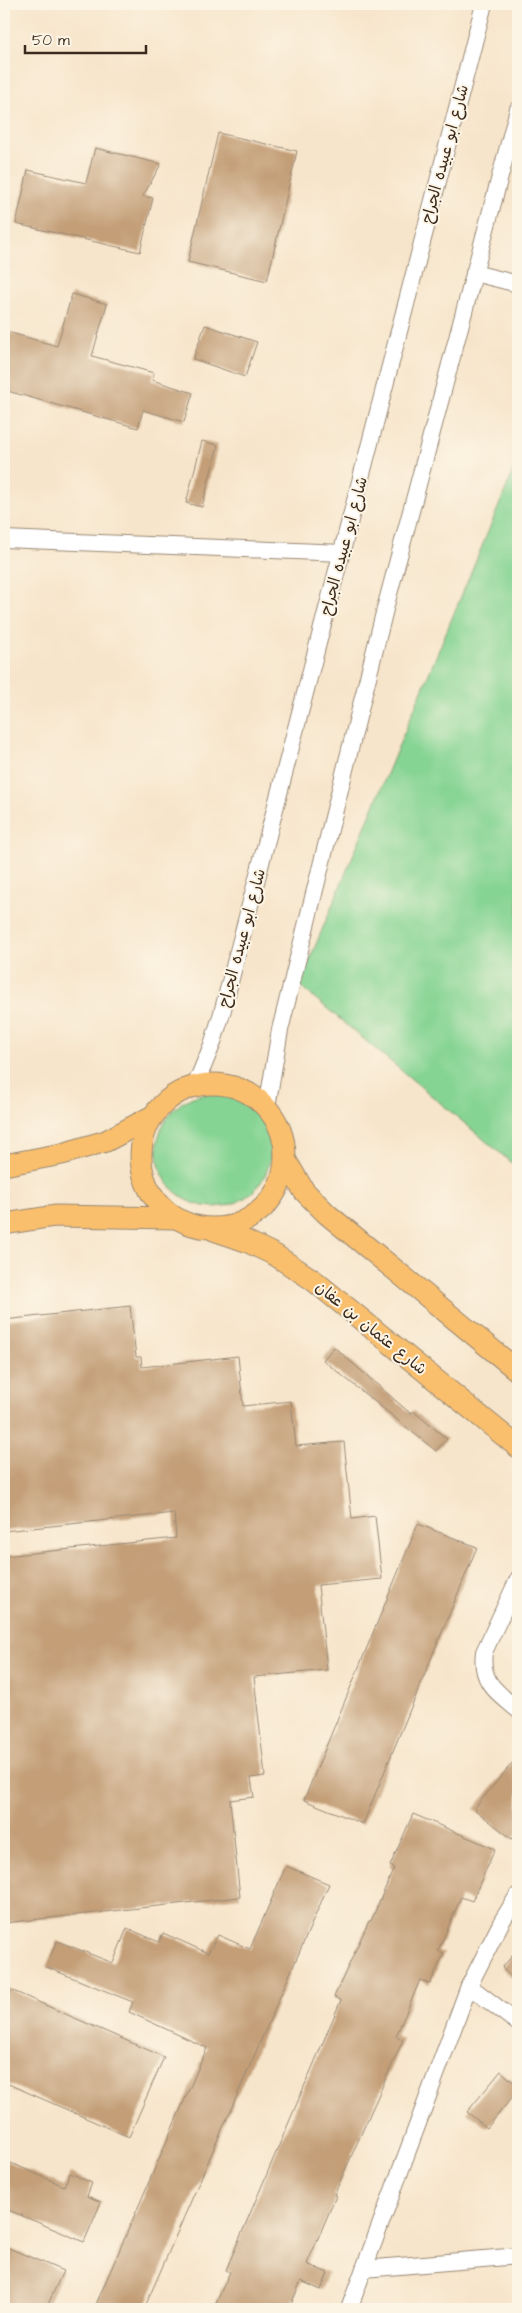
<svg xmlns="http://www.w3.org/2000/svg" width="522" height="2313" font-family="'Architects Daughter','Playpen Sans Arabic',sans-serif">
  <rect width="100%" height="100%" fill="#fcf5e5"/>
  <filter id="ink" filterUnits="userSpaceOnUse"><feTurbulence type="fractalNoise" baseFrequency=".02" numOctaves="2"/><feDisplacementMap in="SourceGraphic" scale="10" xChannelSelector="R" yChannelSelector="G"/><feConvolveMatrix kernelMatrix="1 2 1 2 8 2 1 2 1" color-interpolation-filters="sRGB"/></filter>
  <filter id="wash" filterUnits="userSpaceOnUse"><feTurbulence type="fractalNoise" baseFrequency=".0096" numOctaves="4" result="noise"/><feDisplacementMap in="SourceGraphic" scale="20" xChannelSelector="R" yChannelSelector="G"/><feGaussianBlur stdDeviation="1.12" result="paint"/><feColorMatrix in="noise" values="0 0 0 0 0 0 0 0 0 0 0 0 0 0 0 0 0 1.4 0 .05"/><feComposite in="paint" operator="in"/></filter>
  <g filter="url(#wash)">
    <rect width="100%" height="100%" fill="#f7e5cb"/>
    <g fill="#85d493" stroke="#607f58">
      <path d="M 518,460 L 518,1168 L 299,985 Z"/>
      <circle cx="214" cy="1150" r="57"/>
    </g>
    <g id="blocks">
      <g fill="#c39e77">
        <path d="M 218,133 L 297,151 L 267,281 L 188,262 Z"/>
        <path d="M 95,148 L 161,164 L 143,196 L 153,198 L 140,252 L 16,224 L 28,170 L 86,183 Z"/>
        <path d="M 72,294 L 107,304 L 92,356 L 154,373 L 152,380 L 193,393 L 184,422 L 143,410 L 138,428 L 4,390 L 4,331 L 57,346 Z"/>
        <path d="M 205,325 L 257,342 L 245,377 L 193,359 Z"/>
        <path d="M 202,441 L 218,445 L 202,507 L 186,503 Z"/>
        <path d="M 130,1306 L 136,1357 L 141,1357 L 142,1367 L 238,1356 L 243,1406 L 291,1401 L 296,1446 L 344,1442 L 352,1519 L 375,1516 L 382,1579 L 318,1585 L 327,1670 L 254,1677 L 265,1776 L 251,1778 L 254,1797 L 230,1800 L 240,1897 L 4,1923 L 4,1556 L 176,1538 L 174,1513 L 4,1531 L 4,1320 Z"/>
        <path d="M 334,1347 L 411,1414 L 413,1411 L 447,1439 L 436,1451 L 323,1360 Z"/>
        <path d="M 418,1524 L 477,1547 L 363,1824 L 304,1800 Z"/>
        <path d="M 518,1756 L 518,1832 L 512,1839 L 474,1809 Z"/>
        <path d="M 413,1814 L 495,1849 L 472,1901 L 461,1897 L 438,1951 L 444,1953 L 430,1984 L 420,1980 L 396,2036 L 403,2040 L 334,2195 L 336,2196 L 307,2264 L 328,2273 L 321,2290 L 301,2281 L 289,2309 L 225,2309 L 215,2305 L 230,2272 L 226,2270 L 341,2000 L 334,1997 L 369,1921 L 371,1921 L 394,1868 L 390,1866 Z"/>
        <path d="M 286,1866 L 329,1884 L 144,2309 L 94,2309 L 207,2048 L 129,2012 L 133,2002 L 46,1967 L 57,1941 L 113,1963 L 127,1928 L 159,1942 L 163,1933 L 208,1953 L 218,1935 L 250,1949 Z"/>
        <path d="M 518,1949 L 518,1983 L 502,1968 Z"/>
        <path d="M 4,1987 L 164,2057 L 129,2137 L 4,2082 Z"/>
        <path d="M 501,2071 L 518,2086 L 518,2090 L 487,2128 L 467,2112 Z"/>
        <path d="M 4,2160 L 64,2186 L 70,2173 L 92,2183 L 87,2196 L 101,2202 L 84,2242 L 4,2208 Z"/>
        <path d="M 4,2246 L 63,2271 L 46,2309 L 4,2309 Z"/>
      </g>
    </g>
  </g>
  <g filter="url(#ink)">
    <use href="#blocks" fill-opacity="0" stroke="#998874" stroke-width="1"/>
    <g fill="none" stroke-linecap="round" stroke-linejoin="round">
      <defs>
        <g id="minor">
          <path d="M 474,273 L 518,284"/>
          <path d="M 4,539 L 342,553"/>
          <path d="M 195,1086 L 212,1045 L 222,1013 L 484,4"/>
          <path d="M 267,1107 L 280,1030 L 386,605 L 518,109"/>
          <path d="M 518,1579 L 484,1652 C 480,1683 497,1692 518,1710"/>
          <path d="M 469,1986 L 518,2023"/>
          <path d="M 364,2269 L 518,2256"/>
          <path d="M 349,2309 L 469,1986 L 502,1921 L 518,1895"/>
        </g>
        <g id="major">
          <circle cx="213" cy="1156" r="72"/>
          <path d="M 286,1161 L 304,1191 L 327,1214 L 518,1371"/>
          <path d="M 4,1165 L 62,1154 L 106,1141 L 151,1117"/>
          <path d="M 4,1224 L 55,1216 L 174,1218"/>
          <path d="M 214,1230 L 246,1241 L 275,1255 L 313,1280 L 518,1447"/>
        </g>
      </defs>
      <use href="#minor" stroke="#998874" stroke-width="18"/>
      <use href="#major" stroke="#998874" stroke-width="23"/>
      <use href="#minor" stroke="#fff" stroke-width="16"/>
      <use href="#major" stroke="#f9bf6d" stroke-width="21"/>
    </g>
  </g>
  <g text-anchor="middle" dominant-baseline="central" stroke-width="4" stroke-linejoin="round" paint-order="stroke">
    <g font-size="16" fill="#3b2a1e" stroke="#fcf5e5">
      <text transform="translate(445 154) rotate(-75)">شارع ابو عبيده الجراح</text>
      <text transform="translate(344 546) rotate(-75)">شارع ابو عبيده الجراح</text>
      <text transform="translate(242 938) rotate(-75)">شارع ابو عبيده الجراح</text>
      <text transform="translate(371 1328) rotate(39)">شارع عثمان بن عفان</text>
    </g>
  </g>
  <rect width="522" height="2313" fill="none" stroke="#fcf5e5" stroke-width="20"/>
  <path d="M25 45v8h121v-8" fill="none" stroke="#3b2a1e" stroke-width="2.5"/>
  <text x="32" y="45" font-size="15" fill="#3b2a1e" stroke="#fcf5e5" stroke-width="4" paint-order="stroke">50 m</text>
</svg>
